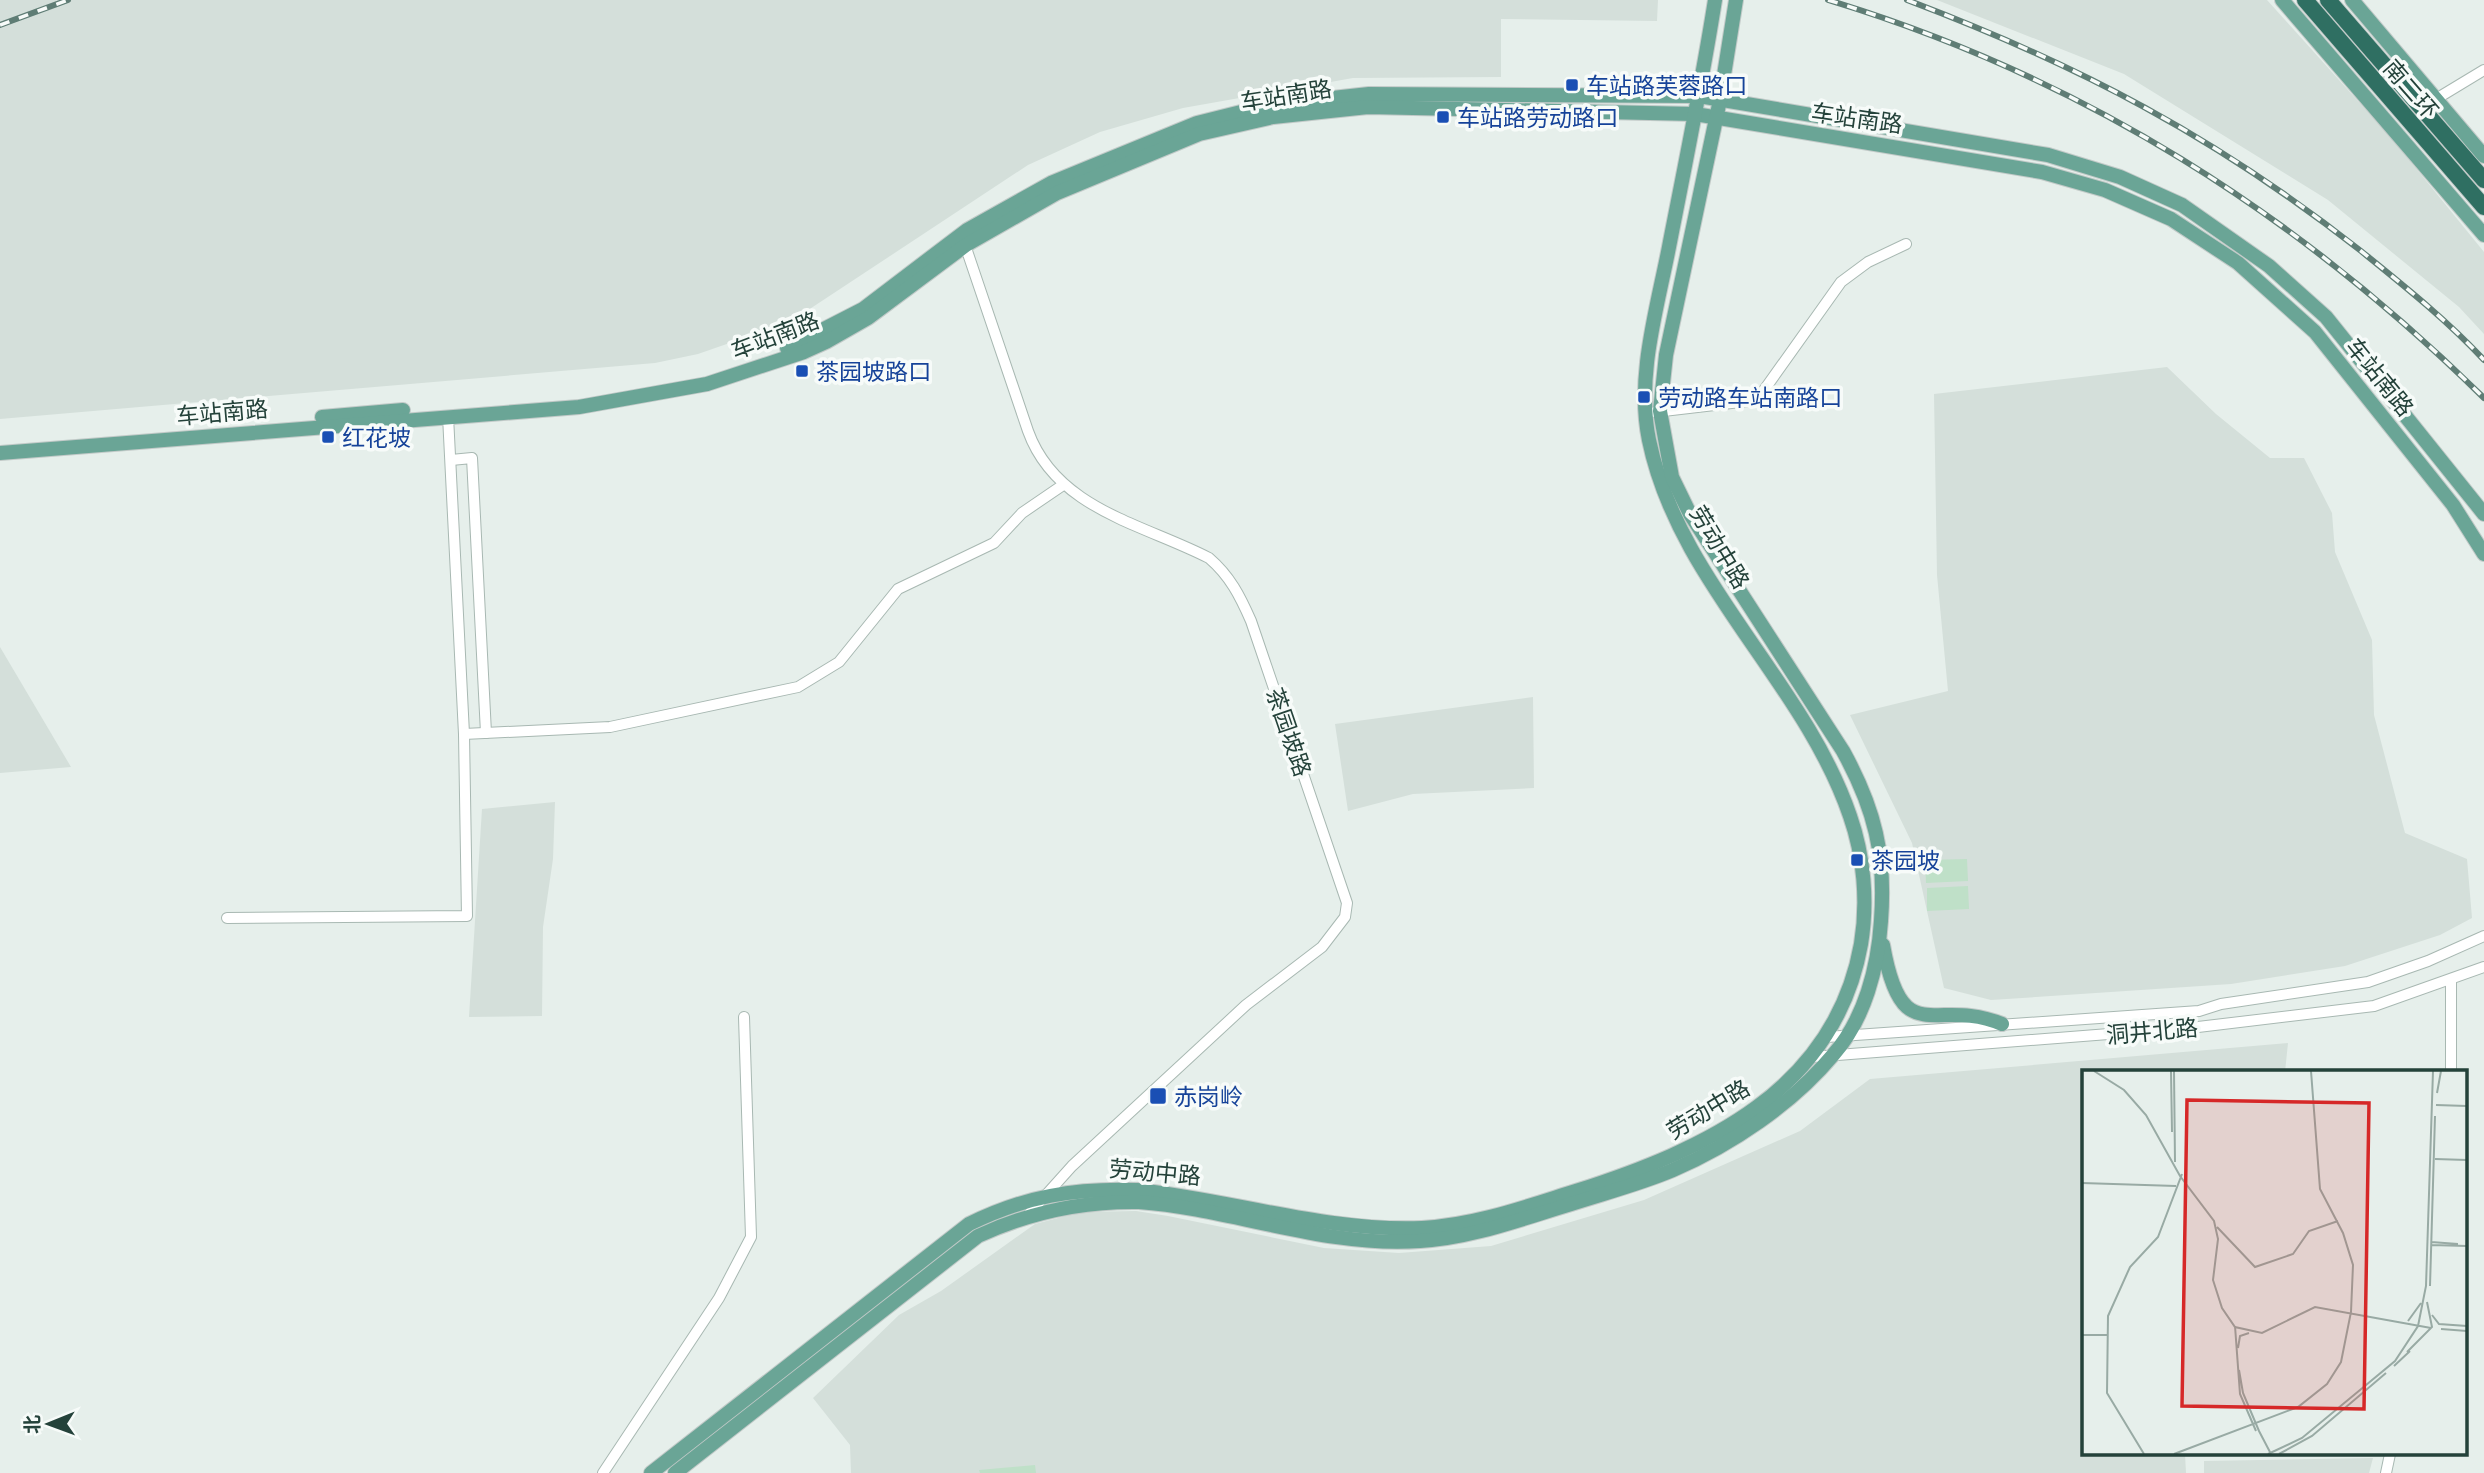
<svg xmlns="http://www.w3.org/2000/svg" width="2484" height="1473" font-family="'PT Sans','Noto Sans SC',sans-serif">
  <rect width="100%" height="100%" fill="#e6efeb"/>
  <g fill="#d4dfda">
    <path d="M 0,0 L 1658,0 L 1657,21 L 1501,19 L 1501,77 L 1353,78 L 1183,108 L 1100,132 L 1028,165 L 790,322 L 698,354 L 655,363 L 0,419 Z"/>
    <path d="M 1937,0 L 2267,0 L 2393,140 L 2484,252 L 2484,334 L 2459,307 L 2328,200 L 2124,74 Z"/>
    <path d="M 2167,367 L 2216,414 L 2270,458 L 2304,458 L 2332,513 L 2335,552 L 2372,640 L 2374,715 L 2405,833 L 2467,859 L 2472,918 L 2440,935 L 2345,966 L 2231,984 L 1991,1000 L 1944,988 L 1912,843 L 1850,715 L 1948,691 L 1937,575 L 1934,394 Z"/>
    <path d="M 0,647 L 71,767 L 0,773 Z"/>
    <path d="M 1533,697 L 1534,788 L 1413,794 L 1348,811 L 1335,724 Z"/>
    <path d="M 555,802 L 553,859 L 543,927 L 542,1016 L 469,1017 L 482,809 Z"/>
    <path d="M 2288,1043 L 2285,1072 L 2083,1072 L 2083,1454 L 2185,1454 L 2186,1473 L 851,1473 L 850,1445 L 813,1398 L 899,1315 L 941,1291 L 1035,1224 L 1081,1212 L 1136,1211 L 1168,1216 L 1324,1248 L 1399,1253 L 1491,1246 L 1644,1200 L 1800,1131 L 1870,1079 Z"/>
    <path d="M 2373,1458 L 2369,1473 L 2204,1473 L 2204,1461 Z"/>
  </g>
  <g fill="#bfe0c8">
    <path d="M 1967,859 L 1968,881 L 1926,883 L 1925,860 Z"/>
    <path d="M 1968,886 L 1969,909 L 1927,911 L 1927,888 Z"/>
    <path d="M 1035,1465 L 1036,1473 L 980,1473 L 979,1470 Z"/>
  </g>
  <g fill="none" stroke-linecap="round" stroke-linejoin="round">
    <defs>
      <g id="minor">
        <path d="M 2436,99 L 2484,70"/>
        <path d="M 964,242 L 1028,431 C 1056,509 1143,524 1209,558 C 1230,576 1240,596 1251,621 L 1347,903 L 1345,917 L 1322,947 L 1246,1005 L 1072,1166 L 1028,1215"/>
        <path d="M 1655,412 L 1757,400 L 1841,282 L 1868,262 L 1906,244"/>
        <path d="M 451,460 L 472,458 L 486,733"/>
        <path d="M 464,734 L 610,727 L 798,687 L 839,662 L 898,589 L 994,543 L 1022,513 L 1063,485"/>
        <path d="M 227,918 L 467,916 L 464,734 L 448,416"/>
        <path d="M 1827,1037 L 2199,1011 L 2221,1004 L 2368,982 L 2428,961 L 2484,936"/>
        <path d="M 1812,1057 L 2198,1027 L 2374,1006 L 2484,967"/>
        <path d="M 2451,1072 L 2451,981"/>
        <path d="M 603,1473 L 719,1298 L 751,1237 L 744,1017"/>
        <path d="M 2386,1473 L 2390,1454"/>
      </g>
      <g id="major">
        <path d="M 2282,0 L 2484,235"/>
        <path d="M 2352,0 L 2484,156"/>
        <path d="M 787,348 L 863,309 L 967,230 L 1051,183 L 1197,123 L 1269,105 L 1369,94 L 1699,96 L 2048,155 L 2120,177 L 2182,205 L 2269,266 L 2326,317 L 2484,514"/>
        <path d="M 322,417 L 403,410"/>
        <path d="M 0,453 L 579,407 L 707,384 L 804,352 L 826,342 L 868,318 L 966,245 L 1057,193 L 1199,134 L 1273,117 L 1368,107 L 1695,114 L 2042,172 L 2105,190 L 2171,219 L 2238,263 L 2315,332 L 2453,505 L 2484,554"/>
        <path d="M 1883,945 C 1902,1053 1935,996 2002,1024"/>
        <path d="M 651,1473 L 969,1224 C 1026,1196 1074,1188 1137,1190 C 1232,1200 1327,1232 1422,1228 C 1476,1225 1525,1207 1576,1191 C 1704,1150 1835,1091 1861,944 C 1868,902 1864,856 1850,816 C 1804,681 1678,582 1649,440 C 1636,377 1657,309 1669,247 C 1685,165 1702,83 1715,0"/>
        <path d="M 675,1473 L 978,1236 C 1030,1212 1082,1201 1139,1202 C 1233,1209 1325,1248 1420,1241 C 1472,1238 1521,1219 1571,1204 C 1605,1193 1640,1184 1673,1170 C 1731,1145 1792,1104 1833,1055 C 1865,1019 1878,967 1881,921 C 1886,855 1875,809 1843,751 L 1690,514 L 1672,477 L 1660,411 L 1666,355 L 1720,100 L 1736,0"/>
      </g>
      <g id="highway">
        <path d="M 2305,0 L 2484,207"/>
        <path d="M 2328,0 L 2484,180"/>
      </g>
    </defs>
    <use href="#minor" stroke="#a8b8b2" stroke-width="12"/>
    <use href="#major" stroke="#c2cac8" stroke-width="16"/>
    <use href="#highway" stroke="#c2cac8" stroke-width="18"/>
    <use href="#minor" stroke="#fff" stroke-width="10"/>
    <use href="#major" stroke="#6aa596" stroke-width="14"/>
    <use href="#highway" stroke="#2f6f62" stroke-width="16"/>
    <defs>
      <g id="rail">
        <path d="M 1828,0 C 2082,77 2296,213 2484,398"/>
        <path d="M 1907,0 C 2079,65 2216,137 2361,251 C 2403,285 2447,320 2484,360"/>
        <path d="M 0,25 L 68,0"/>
      </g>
    </defs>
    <use href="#rail" stroke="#5f7d75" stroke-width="6"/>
    <use href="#rail" stroke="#f7fbf9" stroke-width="3.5" stroke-dasharray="10" stroke-linecap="butt"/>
  </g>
  <g fill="#1a4fb4" stroke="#f7fbf9" stroke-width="2.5">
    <rect x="1565" y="78" width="14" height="14" rx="3.5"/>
    <rect x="1436" y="110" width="14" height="14" rx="3.5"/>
    <rect x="795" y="364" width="14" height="14" rx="3.5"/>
    <rect x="1637" y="390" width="14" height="14" rx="3.5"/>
    <rect x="321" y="430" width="14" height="14" rx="3.5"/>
    <rect x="1850" y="853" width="14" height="14" rx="3.5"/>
    <rect x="1149" y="1087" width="18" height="18" rx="3.5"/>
  </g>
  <g text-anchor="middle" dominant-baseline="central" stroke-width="7" stroke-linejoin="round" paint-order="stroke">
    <g font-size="23" fill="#164399" stroke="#f7fbf9" text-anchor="start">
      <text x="1586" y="85">车站路芙蓉路口</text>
      <text x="1457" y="117">车站路劳动路口</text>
      <text x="816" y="371">茶园坡路口</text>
      <text x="1658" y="397">劳动路车站南路口</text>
      <text x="342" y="437">红花坡</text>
      <text x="1871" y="860">茶园坡</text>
      <text x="1174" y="1096">赤岗岭</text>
    </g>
    <g font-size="23" fill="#24423a" stroke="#f7fbf9">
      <text transform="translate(2411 89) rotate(49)">南二环</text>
      <text transform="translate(1286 95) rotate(-9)">车站南路</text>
      <text transform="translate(1857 118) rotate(8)">车站南路</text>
      <text transform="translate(775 335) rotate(-21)">车站南路</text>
      <text transform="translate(2380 377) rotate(51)">车站南路</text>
      <text transform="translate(222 412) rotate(-5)">车站南路</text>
      <text transform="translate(1720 547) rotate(59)">劳动中路</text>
      <text transform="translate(1289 732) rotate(71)">茶园坡路</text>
      <text transform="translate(2152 1031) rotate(-5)">洞井北路</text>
      <text transform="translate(1708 1109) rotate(-31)">劳动中路</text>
      <text transform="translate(1155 1172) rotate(5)">劳动中路</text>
    </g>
  </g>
  <g transform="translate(2082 1070)">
    <rect width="385" height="385" fill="#e6efeb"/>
    <path fill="none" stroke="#98aaa4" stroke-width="2" d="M 12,1 L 42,20 L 64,45 L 98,106 L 132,151 L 136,169 L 131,210 L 140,238 L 153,257 L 180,263 L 233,237 L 349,258M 89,1 L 90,62M 92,1 L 93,92M 355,23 L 359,1M 354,35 L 385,36M 353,89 L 385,90M 0,113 L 94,116M 135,157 L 173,197 L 211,184 L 227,161 L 256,151M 349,172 L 376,174M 349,175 L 385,176M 348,216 L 353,46M 350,245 L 357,254 L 385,256M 326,251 L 339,233M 153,256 L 158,324 L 174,361M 359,259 L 385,261M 0,265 L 26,265M 156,278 L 158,266 L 167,263M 325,282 L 350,257 L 345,232M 312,296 L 328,281M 157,300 L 161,323 L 177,361M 177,361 L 189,384M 62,384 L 25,323 L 26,246 L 48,197 L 76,167 L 100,104M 92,384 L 216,337 L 245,314 L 259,292 L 269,242 L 271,195 L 261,163 L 238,119 L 229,1M 186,384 L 220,368 L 313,291 L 336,256 L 344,216 L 351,1M 197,384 L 230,366 L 304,303"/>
    <path fill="#d62828" fill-opacity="0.15" stroke="#d62828" stroke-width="3.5" d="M 105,30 L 287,33 L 282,339 L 100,336 Z"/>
    <rect width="385" height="385" fill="none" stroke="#24423a" stroke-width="3.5"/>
  </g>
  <g transform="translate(49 1424) rotate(269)" stroke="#f7fbf9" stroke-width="5" paint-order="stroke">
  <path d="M0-5L12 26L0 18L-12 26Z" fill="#24423a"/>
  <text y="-10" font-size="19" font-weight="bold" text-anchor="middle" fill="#24423a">北</text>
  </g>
</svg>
